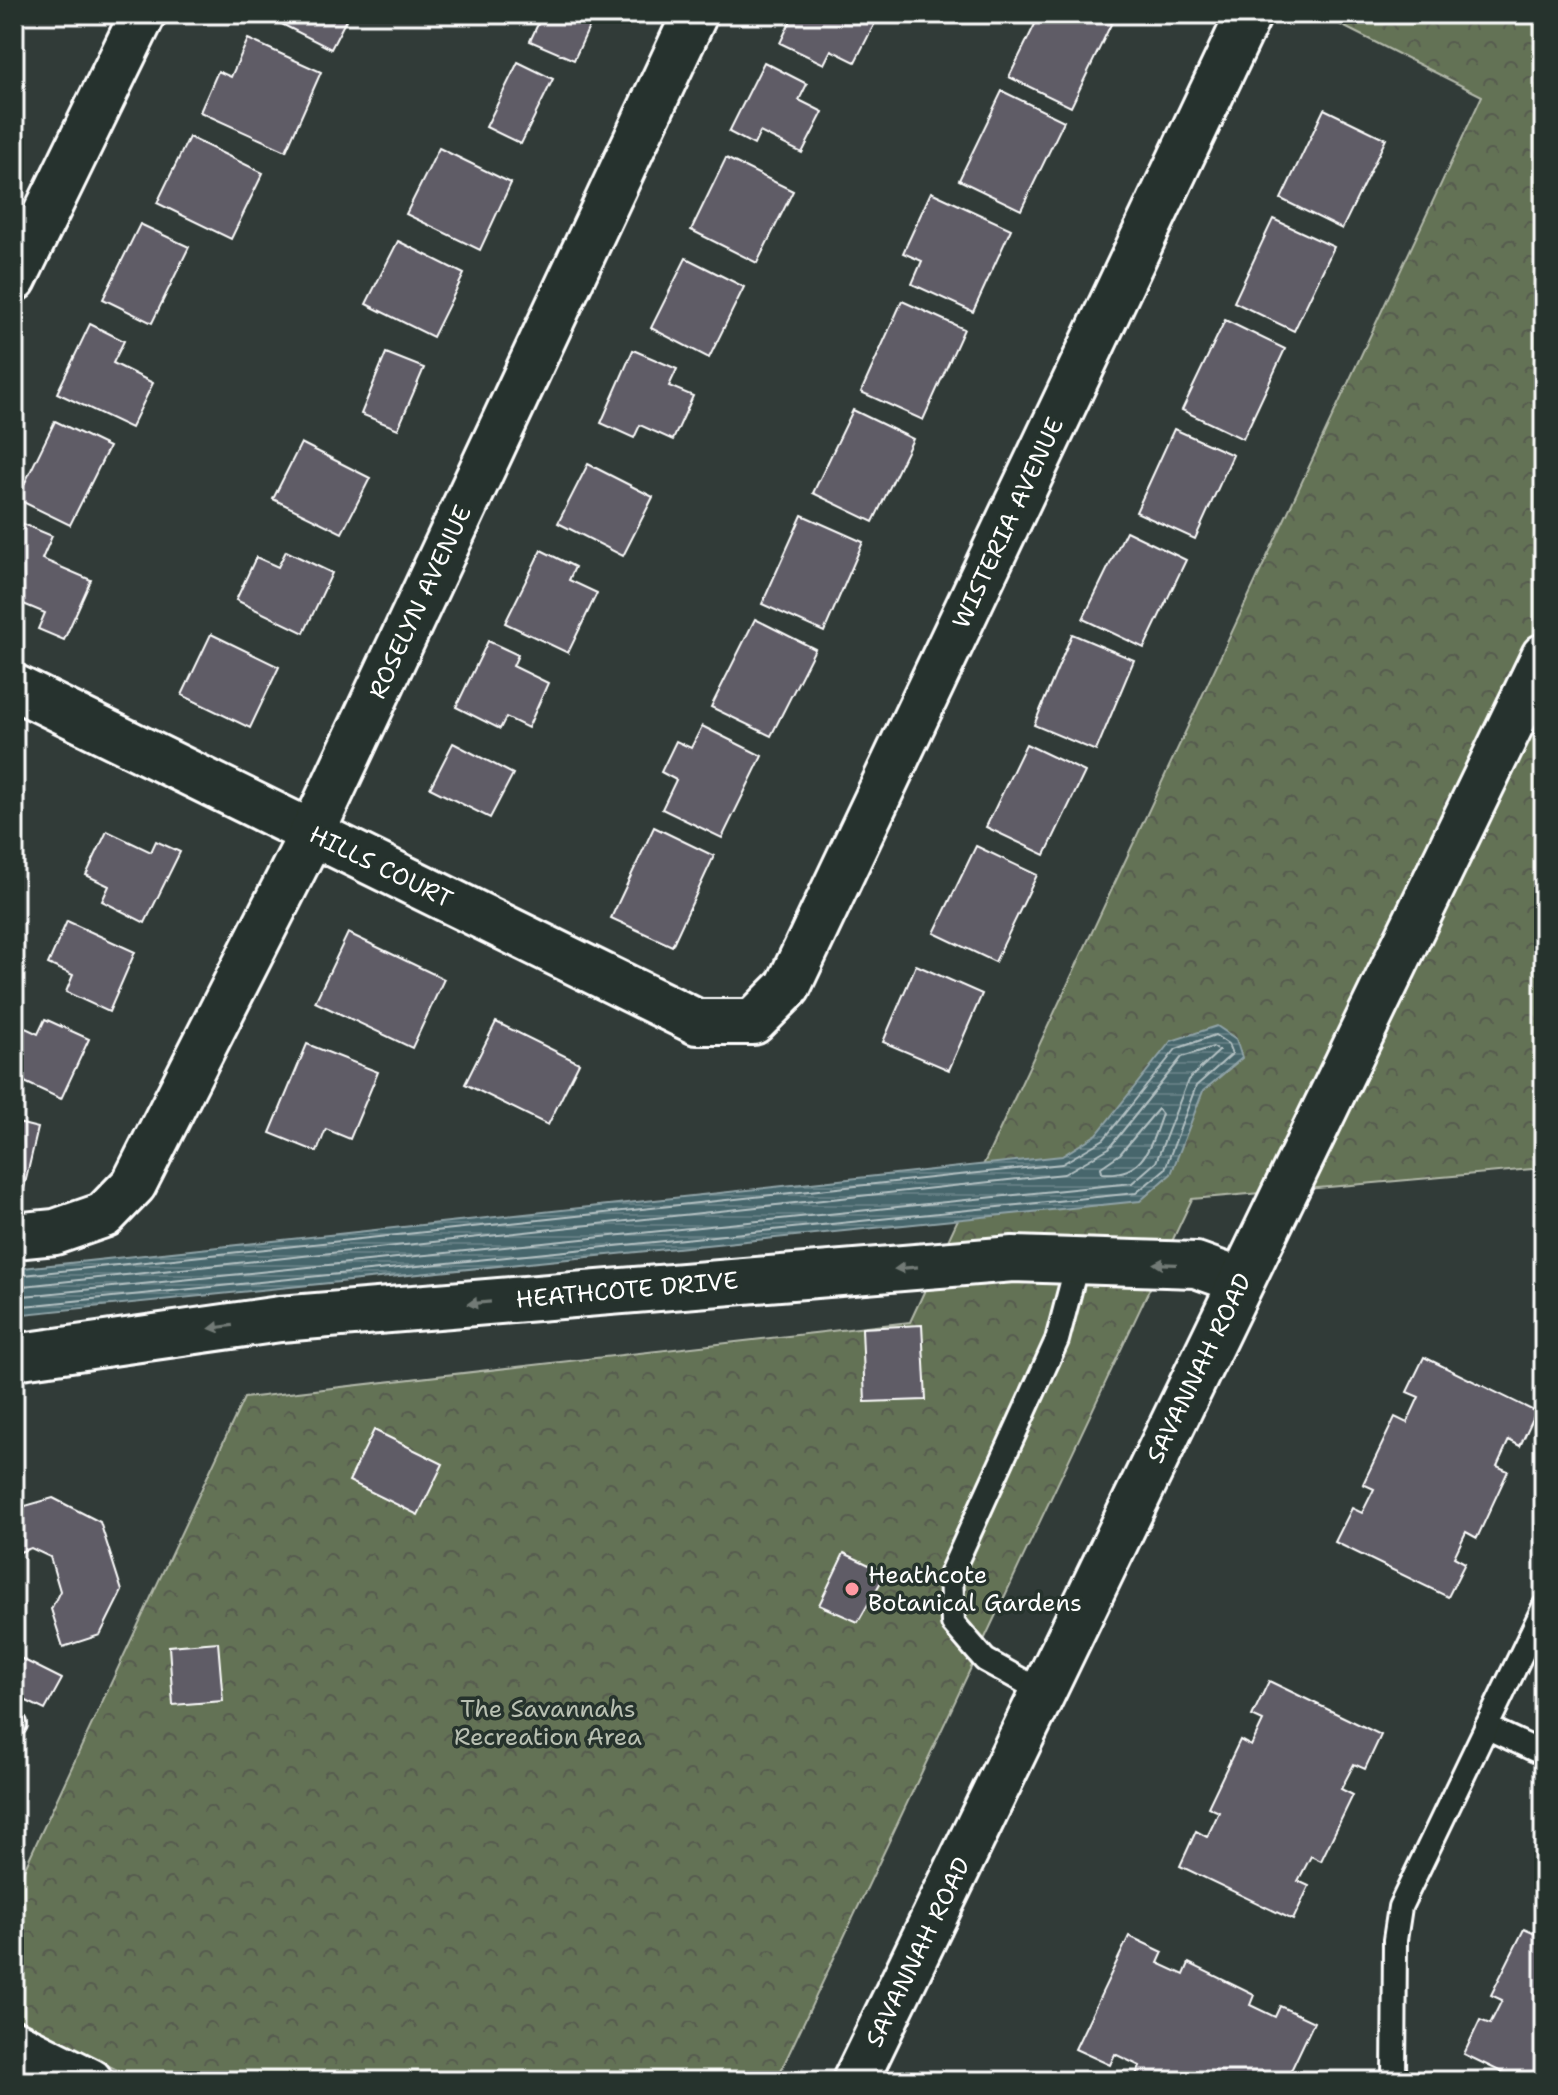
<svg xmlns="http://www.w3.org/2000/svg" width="1558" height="2095" font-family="'Shantell Sans',sans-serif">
  <defs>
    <pattern id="forest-crowns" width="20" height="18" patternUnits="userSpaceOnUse" patternTransform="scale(2)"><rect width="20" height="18" fill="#647254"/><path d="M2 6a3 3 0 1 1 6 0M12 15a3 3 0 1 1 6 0" fill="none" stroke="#565b4f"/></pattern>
    <pattern id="water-rules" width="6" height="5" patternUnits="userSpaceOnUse" patternTransform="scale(2)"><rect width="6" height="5" fill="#46666c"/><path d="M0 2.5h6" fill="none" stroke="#627d82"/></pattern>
  </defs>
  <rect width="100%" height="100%" fill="#313b38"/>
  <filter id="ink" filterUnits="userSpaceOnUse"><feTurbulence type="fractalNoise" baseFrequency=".0125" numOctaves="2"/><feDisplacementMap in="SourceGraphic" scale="16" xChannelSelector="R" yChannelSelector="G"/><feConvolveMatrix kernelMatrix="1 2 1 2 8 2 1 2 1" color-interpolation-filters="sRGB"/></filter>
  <g filter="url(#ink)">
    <path fill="url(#forest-crowns)" stroke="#b2b8aa" stroke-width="2" d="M 1319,14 L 1544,14 L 1544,1168 L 1192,1199 L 776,2081 L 139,2081 L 14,2018 L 14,1891 L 244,1398 L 910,1322 L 1482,96 Z"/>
    <path fill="url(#water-rules)" stroke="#90a3a7" stroke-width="2" d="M 1217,1026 L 1236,1039 L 1242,1058 L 1203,1091 L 1171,1174 L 1140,1201 L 14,1315 L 14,1269 L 1062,1156 L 1097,1134 L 1171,1041 Z"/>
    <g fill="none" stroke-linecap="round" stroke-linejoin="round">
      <g stroke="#b5c2c4" stroke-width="2">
        <path d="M 1158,1109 L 1162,1114 C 1150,1147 1144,1177 1102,1173 L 1101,1167 L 1120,1154 Z"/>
        <path d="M 14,1276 L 1062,1164 L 1104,1139 L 1176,1049 L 1215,1035 L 1228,1044 L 1232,1054 L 1196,1086 L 1165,1169 L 1136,1193 L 14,1307"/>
        <path d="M 14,1287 L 1064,1174 L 1109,1148 L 1182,1057 L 1213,1047 L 1219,1051 L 1188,1080 L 1156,1162 L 1132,1183 L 14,1297"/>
      </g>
    </g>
    <g fill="#5f5b66" stroke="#fff" stroke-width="2">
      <path d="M 262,14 L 349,14 L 331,49 Z"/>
      <path d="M 516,14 L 595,14 L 574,60 L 530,41 L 538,24 Z"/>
      <path d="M 794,14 L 867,14 L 877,19 L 855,62 L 831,50 L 824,64 L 780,43 Z"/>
      <path d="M 1040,14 L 1115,16 L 1071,107 L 1009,77 Z"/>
      <path d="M 248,39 L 321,72 L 286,151 L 200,112 L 218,71 L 231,77 Z"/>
      <path d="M 518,62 L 553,79 L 521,144 L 486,127 Z"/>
      <path d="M 764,62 L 807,84 L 799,100 L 823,112 L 802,153 L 760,132 L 754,145 L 729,132 Z"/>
      <path d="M 1002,91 L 1064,121 L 1021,210 L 959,180 Z"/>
      <path d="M 1324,109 L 1386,139 L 1342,229 L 1281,199 Z"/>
      <path d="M 189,137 L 263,173 L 231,239 L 157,203 Z"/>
      <path d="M 439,148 L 511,183 L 480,250 L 406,214 Z"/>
      <path d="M 726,158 L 793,191 L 757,263 L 691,230 Z"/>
      <path d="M 931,192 L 1011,229 L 973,312 L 912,284 L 922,261 L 903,253 Z"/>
      <path d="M 1273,219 L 1334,247 L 1294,331 L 1234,302 Z"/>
      <path d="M 140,224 L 189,247 L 152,323 L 103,299 Z"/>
      <path d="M 398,241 L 464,274 L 433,337 L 366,304 Z"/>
      <path d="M 686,258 L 744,287 L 709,358 L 651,328 Z"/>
      <path d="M 902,301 L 964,329 L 923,420 L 861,392 Z"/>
      <path d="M 1225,320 L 1285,349 L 1243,439 L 1182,410 Z"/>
      <path d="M 90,324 L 124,341 L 113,363 L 153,383 L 131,428 L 57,393 Z"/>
      <path d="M 633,350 L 677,369 L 669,386 L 693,396 L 673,440 L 640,425 L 634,438 L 601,423 Z"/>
      <path d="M 386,353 L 424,368 L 398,429 L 361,414 Z"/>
      <path d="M 853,410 L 913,439 L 873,522 L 813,493 Z"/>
      <path d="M 55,421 L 109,447 L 70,525 L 17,499 Z"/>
      <path d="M 1174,429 L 1233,455 L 1195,539 L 1136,512 Z"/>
      <path d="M 301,443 L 370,478 L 342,533 L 273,499 Z"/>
      <path d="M 588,464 L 653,497 L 623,556 L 558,523 Z"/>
      <path d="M 802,515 L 863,542 L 824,632 L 762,604 Z"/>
      <path d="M 14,520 L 52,536 L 42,559 L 91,580 L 64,640 L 38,629 L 45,613 L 14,600 Z"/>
      <path d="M 1126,531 L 1186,560 L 1144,648 L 1083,619 Z"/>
      <path d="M 541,550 L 575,567 L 569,580 L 597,593 L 568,653 L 505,623 Z"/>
      <path d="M 286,551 L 332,573 L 304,633 L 236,600 L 256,557 L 278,567 Z"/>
      <path d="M 755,619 L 815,649 L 771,736 L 711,707 Z"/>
      <path d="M 211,634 L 279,667 L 250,728 L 182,695 Z"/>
      <path d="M 1072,634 L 1134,660 L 1096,751 L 1034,725 Z"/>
      <path d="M 488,641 L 518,655 L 513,666 L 548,683 L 528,728 L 506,717 L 500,729 L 456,707 Z"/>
      <path d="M 702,726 L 762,756 L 722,838 L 662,809 L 676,780 L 661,772 L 676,741 L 691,748 Z"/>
      <path d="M 453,743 L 513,774 L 490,818 L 430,788 Z"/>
      <path d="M 1026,744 L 1085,772 L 1045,855 L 986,827 Z"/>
      <path d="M 654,827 L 714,856 L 672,946 L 611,918 Z"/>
      <path d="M 107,831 L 151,852 L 156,841 L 180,852 L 145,923 L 102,901 L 109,886 L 86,875 Z"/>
      <path d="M 976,846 L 1037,875 L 995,962 L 934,933 Z"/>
      <path d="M 67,921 L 135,952 L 109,1012 L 66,992 L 73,975 L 48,964 Z"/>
      <path d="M 348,933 L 444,979 L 412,1048 L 315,1002 Z"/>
      <path d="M 916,965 L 982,994 L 949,1070 L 883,1042 Z"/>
      <path d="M 45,1019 L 89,1039 L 61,1099 L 14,1077 L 15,1023 L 38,1034 Z"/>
      <path d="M 496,1022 L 579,1063 L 548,1125 L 465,1084 Z"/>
      <path d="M 307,1044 L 378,1072 L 350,1139 L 326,1129 L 317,1152 L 270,1133 Z"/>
      <path d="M 14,1122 L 38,1128 L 24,1188 L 14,1185 Z"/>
      <path d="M 922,1325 L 926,1400 L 865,1402 L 862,1328 Z"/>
      <path d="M 1544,1333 L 1544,1352 L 1536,1349 Z"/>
      <path d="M 1424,1357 L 1536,1412 L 1520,1446 L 1509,1440 L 1497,1466 L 1508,1471 L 1477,1538 L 1466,1532 L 1454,1557 L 1465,1563 L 1448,1597 L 1335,1542 L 1352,1508 L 1362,1513 L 1374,1489 L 1363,1484 L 1395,1417 L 1407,1423 L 1419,1397 L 1407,1392 Z"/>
      <path d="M 374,1430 L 443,1464 L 418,1515 L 349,1481 Z"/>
      <path d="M 53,1498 L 100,1522 L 122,1591 L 100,1635 L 63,1647 L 51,1609 L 60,1591 L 50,1557 L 31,1548 L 14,1554 L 14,1503 L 22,1507 Z"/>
      <path d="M 844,1553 L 886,1573 L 858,1622 L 819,1605 Z"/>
      <path d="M 218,1642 L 223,1701 L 173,1705 L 169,1646 Z"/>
      <path d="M 14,1655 L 62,1679 L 45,1710 L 14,1695 Z"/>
      <path d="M 1269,1681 L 1381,1735 L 1365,1769 L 1354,1764 L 1341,1789 L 1353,1795 L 1321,1861 L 1311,1856 L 1298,1881 L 1309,1886 L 1293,1920 L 1180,1866 L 1196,1831 L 1207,1837 L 1219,1812 L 1208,1807 L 1240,1740 L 1251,1746 L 1263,1721 L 1252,1716 Z"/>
      <path d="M 1544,1886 L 1544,1908 L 1536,1903 Z"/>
      <path d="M 1544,1914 L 1544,2081 L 1520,2081 L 1464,2054 L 1480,2020 L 1490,2024 L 1502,2000 L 1491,1995 L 1524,1929 L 1535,1934 Z"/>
      <path d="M 1129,1936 L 1163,1952 L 1158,1963 L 1184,1975 L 1189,1963 L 1254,1995 L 1250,2005 L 1275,2017 L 1280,2006 L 1314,2022 L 1286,2081 L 1144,2081 L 1135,2077 L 1140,2066 L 1115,2054 L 1110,2065 L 1075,2049 Z"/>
    </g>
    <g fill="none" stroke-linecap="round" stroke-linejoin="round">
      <defs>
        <g id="lane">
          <path d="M 1043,1692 L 985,1660 L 953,1623 L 951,1573 L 1057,1340 L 1078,1260"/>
          <path d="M 14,1723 L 15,1724"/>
          <path d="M 1486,1727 L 1544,1754"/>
          <path d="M 1394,2081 L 1395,1940 L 1400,1907 L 1544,1607"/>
        </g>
        <g id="street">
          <path d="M 14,279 L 143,14"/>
          <path d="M 14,687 L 697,1022 L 753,1022 L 788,987 L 1249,14"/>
          <path d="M 14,1236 L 55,1232 L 104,1215 L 134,1184 L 312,833 L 695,14"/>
          <path d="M 14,1357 L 280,1319 L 1013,1259 L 1196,1265 L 1241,1281"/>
          <path d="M 14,2043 L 90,2081"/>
        </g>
        <path id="secondary" d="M 855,2081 L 1544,656"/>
      </defs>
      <use href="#lane" stroke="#fff" stroke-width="28"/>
      <use href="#street" stroke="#fff" stroke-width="50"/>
      <use href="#secondary" stroke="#fff" stroke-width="50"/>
      <use href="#lane" stroke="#26332d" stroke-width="22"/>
      <use href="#street" stroke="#26332d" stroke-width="44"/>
      <use href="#secondary" stroke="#26332d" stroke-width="44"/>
    </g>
    <defs><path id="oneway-solid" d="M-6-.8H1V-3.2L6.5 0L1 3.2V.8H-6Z" transform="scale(2)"/></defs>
    <g fill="#727a76">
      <use href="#oneway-solid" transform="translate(1165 1264) rotate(-178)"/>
      <use href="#oneway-solid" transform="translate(906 1268) rotate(175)"/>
      <use href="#oneway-solid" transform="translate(479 1303) rotate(175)"/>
      <use href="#oneway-solid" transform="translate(221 1327) rotate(172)"/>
    </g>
  </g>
  <circle fill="#ff9aa2" stroke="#26332d" stroke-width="3" cx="852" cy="1589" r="8"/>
  <g text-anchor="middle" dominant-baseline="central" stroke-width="7" stroke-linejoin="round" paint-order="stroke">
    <g font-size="24" fill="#fff" stroke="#26332d">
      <text transform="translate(1008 523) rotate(-65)">WISTERIA AVENUE</text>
      <text transform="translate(420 602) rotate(-65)">ROSELYN AVENUE</text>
      <text transform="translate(381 867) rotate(26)">HILLS COURT</text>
      <text transform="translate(627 1290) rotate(-5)">HEATHCOTE DRIVE</text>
      <text transform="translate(1199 1368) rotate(-64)">SAVANNAH ROAD</text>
      <text transform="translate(918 1952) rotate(-64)">SAVANNAH ROAD</text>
    </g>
    <g font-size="24" fill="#fff" stroke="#26332d" text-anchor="start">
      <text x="868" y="1575">Heathcote<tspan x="868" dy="28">Botanical Gardens</tspan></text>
    </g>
    <g font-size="24" fill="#b9c0b2" stroke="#26332d">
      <text x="548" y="1709">The Savannahs<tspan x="548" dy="28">Recreation Area</tspan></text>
    </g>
  </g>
  <rect width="1558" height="2095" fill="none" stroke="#26332d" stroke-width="48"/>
  <rect x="24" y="24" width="1510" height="2047" fill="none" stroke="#fff" stroke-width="3" filter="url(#ink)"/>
</svg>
